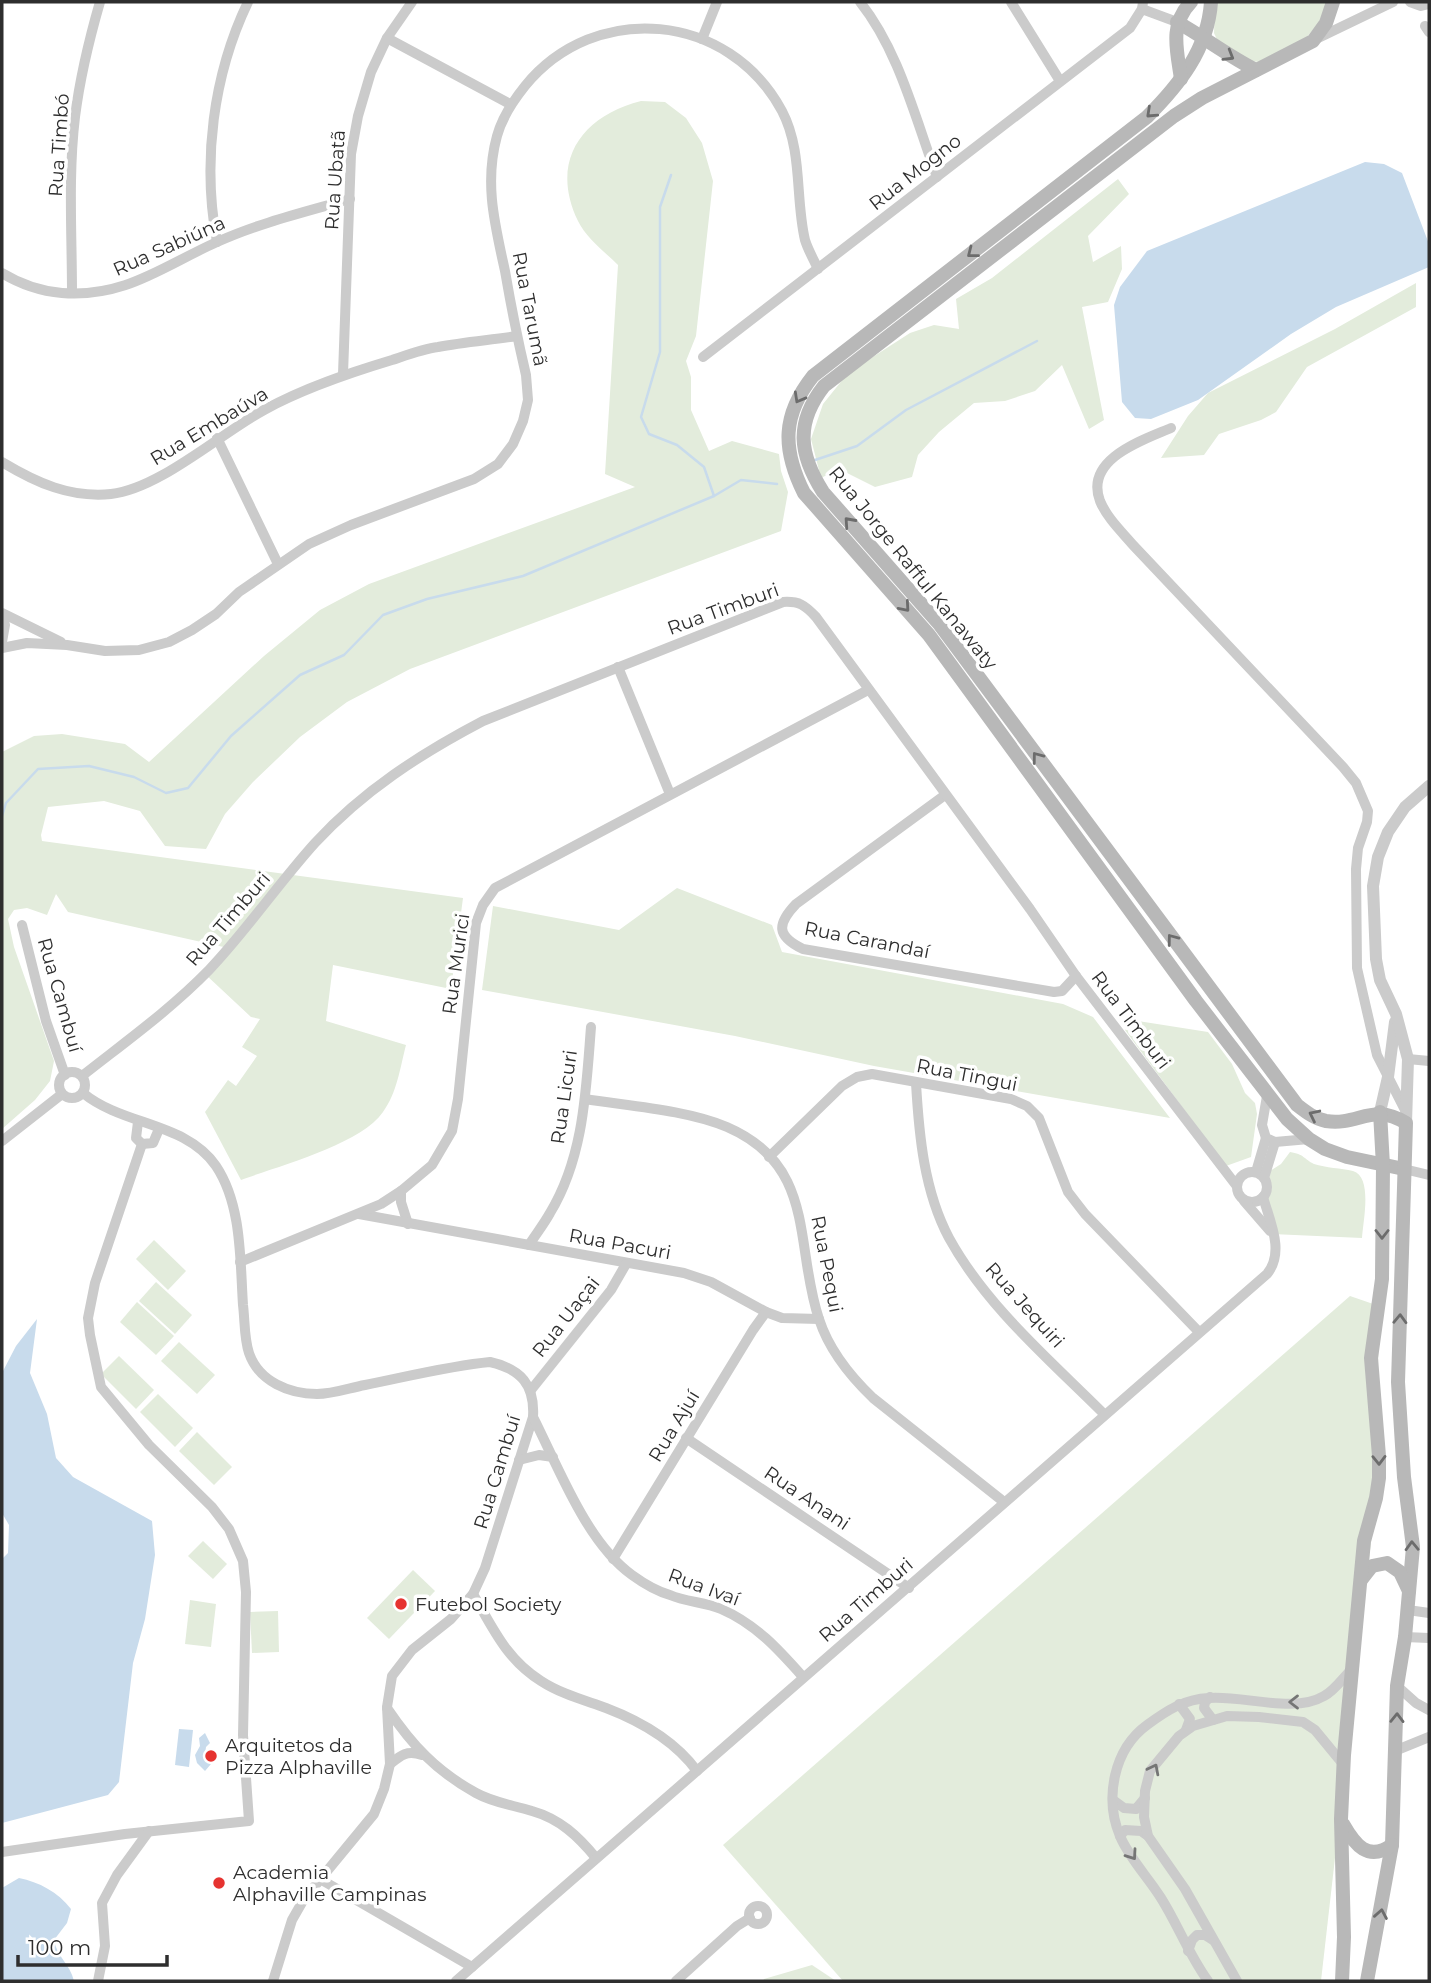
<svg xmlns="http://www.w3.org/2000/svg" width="1431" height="1983" font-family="Montserrat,sans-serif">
  <rect width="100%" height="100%" fill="#fff"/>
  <g fill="#e3ecdc">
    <path d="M 1215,2 L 1328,2 L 1318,24 L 1306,38 L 1262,62 L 1242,61 L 1219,44 L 1214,33 Z"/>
    <path d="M 641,101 L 665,102 L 686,118 L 702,143 L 713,181 L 696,336 L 686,361 L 691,377 L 691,410 L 709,451 L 732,441 L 779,454 L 781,471 L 788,492 L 781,531 L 410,669 L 347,702 L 300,737 L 253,782 L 225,814 L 206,849 L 165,846 L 140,811 L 104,801 L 48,807 L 41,835 L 42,841 L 463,898 L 451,989 L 333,965 L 326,1021 L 406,1045 C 400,1068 397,1093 383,1112 C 360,1145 278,1166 241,1180 L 205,1112 L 228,1080 L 236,1086 L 257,1056 L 242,1047 L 260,1019 L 251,1017 L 205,974 L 228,948 L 68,912 L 56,894 L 47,915 L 27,908 L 14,910 L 8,919 L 14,947 L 54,1061 L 50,1081 L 35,1100 L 2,1129 L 2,752 L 34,736 L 62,734 L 125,744 L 149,762 L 264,656 L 320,610 L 369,584 L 635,487 L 605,474 L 618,265 C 605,252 586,238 578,221 C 549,161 582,116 641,101 Z"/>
    <path d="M 1118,179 L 1129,194 L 1088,236 L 1093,262 L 1121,246 L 1122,269 L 1108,302 L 1082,307 L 1104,420 L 1089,429 L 1062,365 L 1035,391 L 1005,401 L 974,403 L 939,432 L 918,455 L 912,477 L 875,487 L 839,469 L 821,478 L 811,439 L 823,404 L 848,373 L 910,333 L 934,325 L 959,329 L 956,299 L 992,278 Z"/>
    <path d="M 1416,283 L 1416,307 L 1307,367 L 1276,412 L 1261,420 L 1219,434 L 1204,455 L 1161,458 L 1188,416 L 1208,393 L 1335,329 Z"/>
    <path d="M 677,888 L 772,925 L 782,952 L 1063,1004 L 1093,1017 L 1170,1118 L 874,1066 L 735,1036 L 482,990 L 493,906 L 619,930 Z"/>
    <path d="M 1138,1021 L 1208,1032 L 1232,1064 L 1245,1093 L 1255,1103 L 1257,1114 L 1251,1157 L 1226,1166 L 1125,1030 Z"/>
    <path d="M 1290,1152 C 1304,1154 1304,1159 1314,1164 C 1326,1168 1341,1168 1353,1171 C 1373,1177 1363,1221 1362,1238 L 1272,1234 L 1267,1201 L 1270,1171 L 1281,1164 Z"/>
    <path d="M 154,1240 L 186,1271 L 168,1290 L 136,1259 Z"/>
    <path d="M 156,1282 L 192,1315 L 175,1334 L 139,1301 Z"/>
    <path d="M 1350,1296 L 1379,1306 L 1376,1498 L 1321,1981 L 843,1981 L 723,1845 Z"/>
    <path d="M 137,1302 L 174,1336 L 156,1355 L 120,1322 Z"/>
    <path d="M 179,1342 L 215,1375 L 197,1394 L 161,1361 Z"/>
    <path d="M 119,1356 L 154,1390 L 136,1409 L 101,1374 Z"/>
    <path d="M 158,1394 L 193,1428 L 175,1447 L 140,1412 Z"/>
    <path d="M 197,1432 L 232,1467 L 214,1485 L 179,1451 Z"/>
    <path d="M 203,1541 L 227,1564 L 213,1579 L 188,1556 Z"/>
    <path d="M 413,1570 L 435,1591 L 389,1639 L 367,1618 Z"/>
    <path d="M 190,1600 L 216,1604 L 211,1647 L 185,1644 Z"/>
    <path d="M 278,1611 L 279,1652 L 252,1653 L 250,1612 Z"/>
    <path d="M 812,1965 L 836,1981 L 763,1981 L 764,1979 Z"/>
  </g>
  <g fill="#c8dbec">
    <path d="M 1365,162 L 1384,164 L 1402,173 L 1429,244 L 1429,267 L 1336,307 L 1291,334 L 1198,400 L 1151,419 L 1135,418 L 1122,402 L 1114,305 L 1120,287 L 1147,251 Z"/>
    <path d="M 37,1319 L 30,1373 L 47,1414 L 56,1458 L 73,1477 L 152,1521 L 155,1555 L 145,1619 L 133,1663 L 119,1782 L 108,1795 L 2,1823 L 2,1559 L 8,1553 L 9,1525 L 2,1513 L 2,1373 L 16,1346 Z"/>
    <path d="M 179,1729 L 193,1730 L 189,1767 L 175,1765 Z"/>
    <path d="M 205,1733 L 210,1743 L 206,1747 L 205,1754 L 211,1764 L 205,1771 L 197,1763 L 195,1755 L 200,1746 L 199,1738 Z"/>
    <path d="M 19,1878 C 39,1882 58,1892 71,1909 L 67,1923 L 54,1940 C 57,1957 70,1964 74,1981 L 2,1981 L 2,1888 Z"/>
  </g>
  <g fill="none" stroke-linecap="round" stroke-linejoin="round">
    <g stroke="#c8dbec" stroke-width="2.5">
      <path d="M 671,175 L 660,207 L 660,352 L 641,417 L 649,434 L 677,445 L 704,467 L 714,496"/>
      <path d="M 815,460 L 857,446 L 906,410 L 1037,341"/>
      <path d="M 2,816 L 6,803 L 38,769 L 89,766 L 134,777 L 166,793 L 188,788 L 231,736 L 300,675 L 344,655 L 383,615 L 427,599 L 523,576 L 714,496 L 741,480 L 777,484"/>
    </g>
    <g stroke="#cbcbcb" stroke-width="10">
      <path d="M 860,2 C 899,51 915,118 937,177"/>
      <path d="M 1011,2 L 1060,81"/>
      <path d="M 1410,2 L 1421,6 L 1429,4"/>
      <path d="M 1142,9 L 1177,22"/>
      <path d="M 1425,26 L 1429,32"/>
      <path d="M 387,38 L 510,104"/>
      <path d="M 702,39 L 717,2"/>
      <path d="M 1314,40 L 1393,2"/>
      <path d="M 217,242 C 202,162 213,75 248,2"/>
      <path d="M 2,273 C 20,284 41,291 62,293 C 125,298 163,266 217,242 C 259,223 305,212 350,199"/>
      <path d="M 72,293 C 72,235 68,175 75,117 C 80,77 89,40 100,2"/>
      <path d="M 703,357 L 1130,28 L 1142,9 L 1143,2"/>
      <path d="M 343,374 L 351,154 L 358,116 L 371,72 L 387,38 L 412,2"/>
      <path d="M 1171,428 C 1143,440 1084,459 1100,501 C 1107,518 1122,532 1133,545 L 1343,767 L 1356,783 L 1368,811 L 1367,822 L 1358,848 L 1356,869 L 1357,968 L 1377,1055 L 1405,1110"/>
      <path d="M 217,438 L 278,564"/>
      <path d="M 2,462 C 37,483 70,498 111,494 C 159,489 220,434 264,410 C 304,388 349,373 392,360 C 407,355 423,349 438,347 C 464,342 491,340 517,336"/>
      <path d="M 2,613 L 61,642"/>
      <path d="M 2,614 L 5,625 L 2,642"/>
      <path d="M 2,648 L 27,643 L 67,645 L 105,651 L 139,650 L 169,642 L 192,630 L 216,614 L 239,592 L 309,544 L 351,525 L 474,479 L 498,464 L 513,444 L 523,421 L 528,400 L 526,375 C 518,341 511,306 505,271 C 495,225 484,183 497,136 C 502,117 513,101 525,86 C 595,0 729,12 782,111 C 803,151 795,198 805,240 C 808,250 814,260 818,269"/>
      <path d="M 618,667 L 670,794"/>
      <path d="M 945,795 L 796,904 C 777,924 776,936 803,949 L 1054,992 L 1062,991 L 1076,976"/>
      <path d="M 22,925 L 46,1021 L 65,1075"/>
      <path d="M 1408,1059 L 1429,1061"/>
      <circle cx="72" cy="1085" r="13"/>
      <path d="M 82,1076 C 125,1042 170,1010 209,970 C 247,930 278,884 315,843 C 363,791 420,754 483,721 L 783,602 C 799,601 805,605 816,617 L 1030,909 L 1076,976 L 1236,1185"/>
      <path d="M 916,1083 C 919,1135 924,1191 949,1238 C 987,1307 1050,1360 1104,1414"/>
      <path d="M 83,1093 C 123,1126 186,1122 216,1166 C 242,1205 240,1260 243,1305 C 245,1321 244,1338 249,1353 C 259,1382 290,1394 317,1394 C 333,1394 349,1388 365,1385 C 406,1377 448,1366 490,1362 C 521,1369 535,1385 533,1417 L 485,1568 L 473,1594 L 451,1619 L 412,1650 L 392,1676 L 387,1707 L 390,1764 L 384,1789 L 374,1814 L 304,1899 L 292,1920 L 273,1981"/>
      <path d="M 1267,1096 L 1262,1125 L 1266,1138 L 1275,1142 L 1309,1139"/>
      <path d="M 585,1099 C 629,1106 687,1110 727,1127 C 817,1166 794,1245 819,1319 C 829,1350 850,1376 873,1398 L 1004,1502"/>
      <path d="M 138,1122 L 136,1138 L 142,1144"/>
      <path d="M 2,1141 L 62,1094"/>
      <path d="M 142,1144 L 153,1143 L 159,1129"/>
      <path d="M 769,1157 L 842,1086 L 857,1077 L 872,1074 L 1011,1099 L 1027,1106 L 1039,1118 L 1068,1192 L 1085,1214 L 1199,1332"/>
      <path d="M 1404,1169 L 1429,1175"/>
      <circle cx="1252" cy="1187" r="15"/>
      <path d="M 1256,1172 L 1266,1138"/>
      <path d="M 1264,1178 L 1275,1142"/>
      <path d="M 401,1191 L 401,1202 L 408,1224"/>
      <path d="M 1244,1201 L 1270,1231"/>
      <path d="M 359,1214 L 684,1273 L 711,1282 L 766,1312 L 782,1318 L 819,1319"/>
      <path d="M 529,1245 C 536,1234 544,1224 550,1213 C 584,1157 586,1090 591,1027"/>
      <path d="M 240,1262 L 381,1204 L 401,1191 L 432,1165 L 452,1131 L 458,1099 L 476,923 L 483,905 L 495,888 L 868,690"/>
      <path d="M 531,1390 L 611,1290 L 626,1264"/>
      <path d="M 533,1417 C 558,1466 586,1542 632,1575 C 643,1583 656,1591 670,1595 C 686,1602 705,1602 721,1609 C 756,1624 779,1650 803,1677"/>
      <path d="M 686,1438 L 909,1588"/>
      <path d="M 519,1460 L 539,1455 L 553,1457"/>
      <path d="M 613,1559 L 753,1330 L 766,1312"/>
      <path d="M 473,1594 C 493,1628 506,1659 541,1681 C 561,1694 584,1700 606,1708 C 640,1721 675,1741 697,1771"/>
      <path d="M 1408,1610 L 1429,1613"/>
      <path d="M 1405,1637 L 1429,1638"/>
      <path d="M 1397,1686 L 1416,1703 L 1429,1710"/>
      <path d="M 1210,1697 L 1205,1702 L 1204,1708 L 1213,1720"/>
      <path d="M 1179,1704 L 1190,1719 L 1186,1730"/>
      <path d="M 387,1708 C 412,1745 436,1771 476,1793 C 494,1803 513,1805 532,1811 C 560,1819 578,1836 596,1858"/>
      <path d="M 1397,1750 L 1429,1737"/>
      <path d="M 390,1764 C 401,1755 407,1750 422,1755"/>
      <path d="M 1113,1800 L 1124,1808 L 1136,1809 L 1145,1798"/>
      <path d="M 1120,1836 L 1125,1830 L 1141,1831 L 1148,1836"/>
      <path d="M 2,1852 L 125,1834 L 249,1821 L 243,1735 L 246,1592 L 243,1561 L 229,1529 L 212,1507 L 149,1445 L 101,1387 L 90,1335 L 88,1318 L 95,1283 L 142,1144"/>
      <path d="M 320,1879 L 472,1967"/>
      <circle cx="758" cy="1915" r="9"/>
      <path d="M 1188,1951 L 1192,1940 L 1197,1935 L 1205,1935 L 1213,1940"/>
      <path d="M 98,1981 L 105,1946 L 102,1903 L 117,1875 L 149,1831"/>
      <path d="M 456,1981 L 1267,1274 C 1285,1252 1270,1222 1263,1197"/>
      <path d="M 676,1981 L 737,1926 L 750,1918"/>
      <path d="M 1208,1981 C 1189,1955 1178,1925 1161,1898 C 1148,1877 1129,1858 1120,1836 C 1104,1798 1114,1749 1147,1725 C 1166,1711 1184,1699 1209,1698 C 1243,1695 1294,1714 1324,1696 C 1334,1691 1343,1678 1351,1670"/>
      <path d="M 1237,1981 L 1185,1889 L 1148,1836 L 1144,1817 L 1145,1791 L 1150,1771 L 1179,1736 L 1193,1726 L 1227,1716 L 1259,1717 L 1303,1722 L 1315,1730 L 1343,1764"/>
    </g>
    <g stroke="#cbcbcb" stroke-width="12">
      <path d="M 1380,1112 L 1388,1077 L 1395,1022"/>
      <path d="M 1406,1123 L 1408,1059 L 1396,1014 L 1380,980 L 1376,959 L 1373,886 L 1378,857 L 1388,832 L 1405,807 L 1429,786"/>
    </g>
    <g stroke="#b8b8b8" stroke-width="14">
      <path d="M 1211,2 C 1208,49 1179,85 1147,117 L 813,376 C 782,415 782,449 804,493 L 929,635 L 1196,1001 L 1287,1119 L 1309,1139 L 1325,1149 L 1347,1157 L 1404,1169"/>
      <path d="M 1333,2 L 1326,23 L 1313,41 L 1202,98 L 1174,116 L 824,386 C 795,423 799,454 823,492 L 940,625 L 1297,1105 C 1306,1112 1315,1119 1326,1121 C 1359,1126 1372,1102 1406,1123 L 1398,1382 L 1404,1477 L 1413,1547 L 1405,1637 L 1397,1686 L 1392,1845 L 1367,1981"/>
      <path d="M 1177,22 C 1204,37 1228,56 1256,70"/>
      <path d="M 1181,79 C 1177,50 1169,25 1191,2"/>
      <path d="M 1361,1580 L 1372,1566 L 1387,1563 L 1400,1572 L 1409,1591"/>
      <path d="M 1343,1824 C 1355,1845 1368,1862 1392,1845"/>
      <path d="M 1342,1981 L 1344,1937 L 1341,1819 L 1344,1755 L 1364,1541 L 1376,1498 L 1379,1478 L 1379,1456 L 1371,1358 L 1382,1279 L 1383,1166 L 1380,1112"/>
    </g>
  </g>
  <defs><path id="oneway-chevron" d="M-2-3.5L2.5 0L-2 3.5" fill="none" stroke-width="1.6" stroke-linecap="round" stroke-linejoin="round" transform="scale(1.75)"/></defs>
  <g stroke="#6c6c6c">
    <use href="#oneway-chevron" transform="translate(1229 56) rotate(31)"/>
    <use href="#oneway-chevron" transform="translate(1151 113) rotate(137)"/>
    <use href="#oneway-chevron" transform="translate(972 253) rotate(142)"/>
    <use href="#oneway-chevron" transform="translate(799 398) rotate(119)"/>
    <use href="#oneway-chevron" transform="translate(849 522) rotate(-132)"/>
    <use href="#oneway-chevron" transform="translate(905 607) rotate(49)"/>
    <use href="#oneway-chevron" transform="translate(1037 757) rotate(-127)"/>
    <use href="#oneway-chevron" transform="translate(1172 939) rotate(-127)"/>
    <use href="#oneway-chevron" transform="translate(1314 1115) rotate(-154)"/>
    <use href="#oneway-chevron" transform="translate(1382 1234) rotate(90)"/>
    <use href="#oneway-chevron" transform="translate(1400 1319) rotate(-88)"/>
    <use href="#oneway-chevron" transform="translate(1379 1460) rotate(89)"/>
    <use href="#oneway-chevron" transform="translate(1412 1546) rotate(-92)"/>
    <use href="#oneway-chevron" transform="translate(1397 1718) rotate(-89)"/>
    <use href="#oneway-chevron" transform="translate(1381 1914) rotate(-80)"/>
  </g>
  <g stroke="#757575">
    <use href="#oneway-chevron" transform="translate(1294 1702) rotate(-180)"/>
    <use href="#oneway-chevron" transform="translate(1154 1769) rotate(-63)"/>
    <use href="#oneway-chevron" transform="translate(1132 1855) rotate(55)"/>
  </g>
  <g fill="#e63330" stroke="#fff" stroke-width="2.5">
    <circle cx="401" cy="1604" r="7"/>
    <circle cx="211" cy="1756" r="7"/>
    <circle cx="219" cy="1883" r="7"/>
  </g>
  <g text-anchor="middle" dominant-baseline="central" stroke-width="7" stroke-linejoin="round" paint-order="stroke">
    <g font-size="19" fill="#2e2e2e" stroke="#fff">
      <text transform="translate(59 145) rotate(-86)">Rua Timbó</text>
      <text transform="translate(915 172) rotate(-38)">Rua Mogno</text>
      <text transform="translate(335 180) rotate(-86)">Rua Ubatã</text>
      <text transform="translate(169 246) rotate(-24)">Rua Sabiúna</text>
      <text transform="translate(530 309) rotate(79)">Rua Tarumã</text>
      <text transform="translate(209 426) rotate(-31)">Rua Embaúva</text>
      <text transform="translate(913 568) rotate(51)">Rua Jorge Rafful Kanawaty</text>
      <text transform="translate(723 609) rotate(-20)">Rua Timburi</text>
      <text transform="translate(228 919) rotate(-49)">Rua Timburi</text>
      <text transform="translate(867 940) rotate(11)">Rua Carandaí</text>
      <text transform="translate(456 964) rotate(-82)">Rua Murici</text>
      <text transform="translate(60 995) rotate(74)">Rua Cambuí</text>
      <text transform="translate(1131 1020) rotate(53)">Rua Timburi</text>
      <text transform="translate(967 1075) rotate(11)">Rua Tingui</text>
      <text transform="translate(564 1097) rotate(-82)">Rua Licuri</text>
      <text transform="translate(620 1244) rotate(10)">Rua Pacuri</text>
      <text transform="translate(827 1264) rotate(79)">Rua Pequi</text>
      <text transform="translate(1025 1305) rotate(48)">Rua Jequiri</text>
      <text transform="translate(566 1317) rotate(-52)">Rua Uaçai</text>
      <text transform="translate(674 1426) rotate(-59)">Rua Ajuí</text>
      <text transform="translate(497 1472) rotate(-73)">Rua Cambuí</text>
      <text transform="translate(807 1498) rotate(34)">Rua Anani</text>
      <text transform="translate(704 1587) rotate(20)">Rua Ivaí</text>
      <text transform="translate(866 1600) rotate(-41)">Rua Timburi</text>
    </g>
    <g font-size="19" fill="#2e2e2e" stroke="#fff" text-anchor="start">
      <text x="415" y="1604">Futebol Society</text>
      <text x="225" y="1745">Arquitetos da<tspan x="225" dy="22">Pizza Alphaville</tspan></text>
      <text x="233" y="1872">Academia<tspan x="233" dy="22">Alphaville Campinas</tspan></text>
    </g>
  </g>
  <rect width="1431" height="1983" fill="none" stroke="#2e2e2e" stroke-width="7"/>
  <path d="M18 1955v10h149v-10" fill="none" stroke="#2e2e2e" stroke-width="3.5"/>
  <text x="28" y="1955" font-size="21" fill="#2e2e2e" stroke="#ffffff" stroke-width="5" paint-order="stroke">100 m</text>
</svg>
